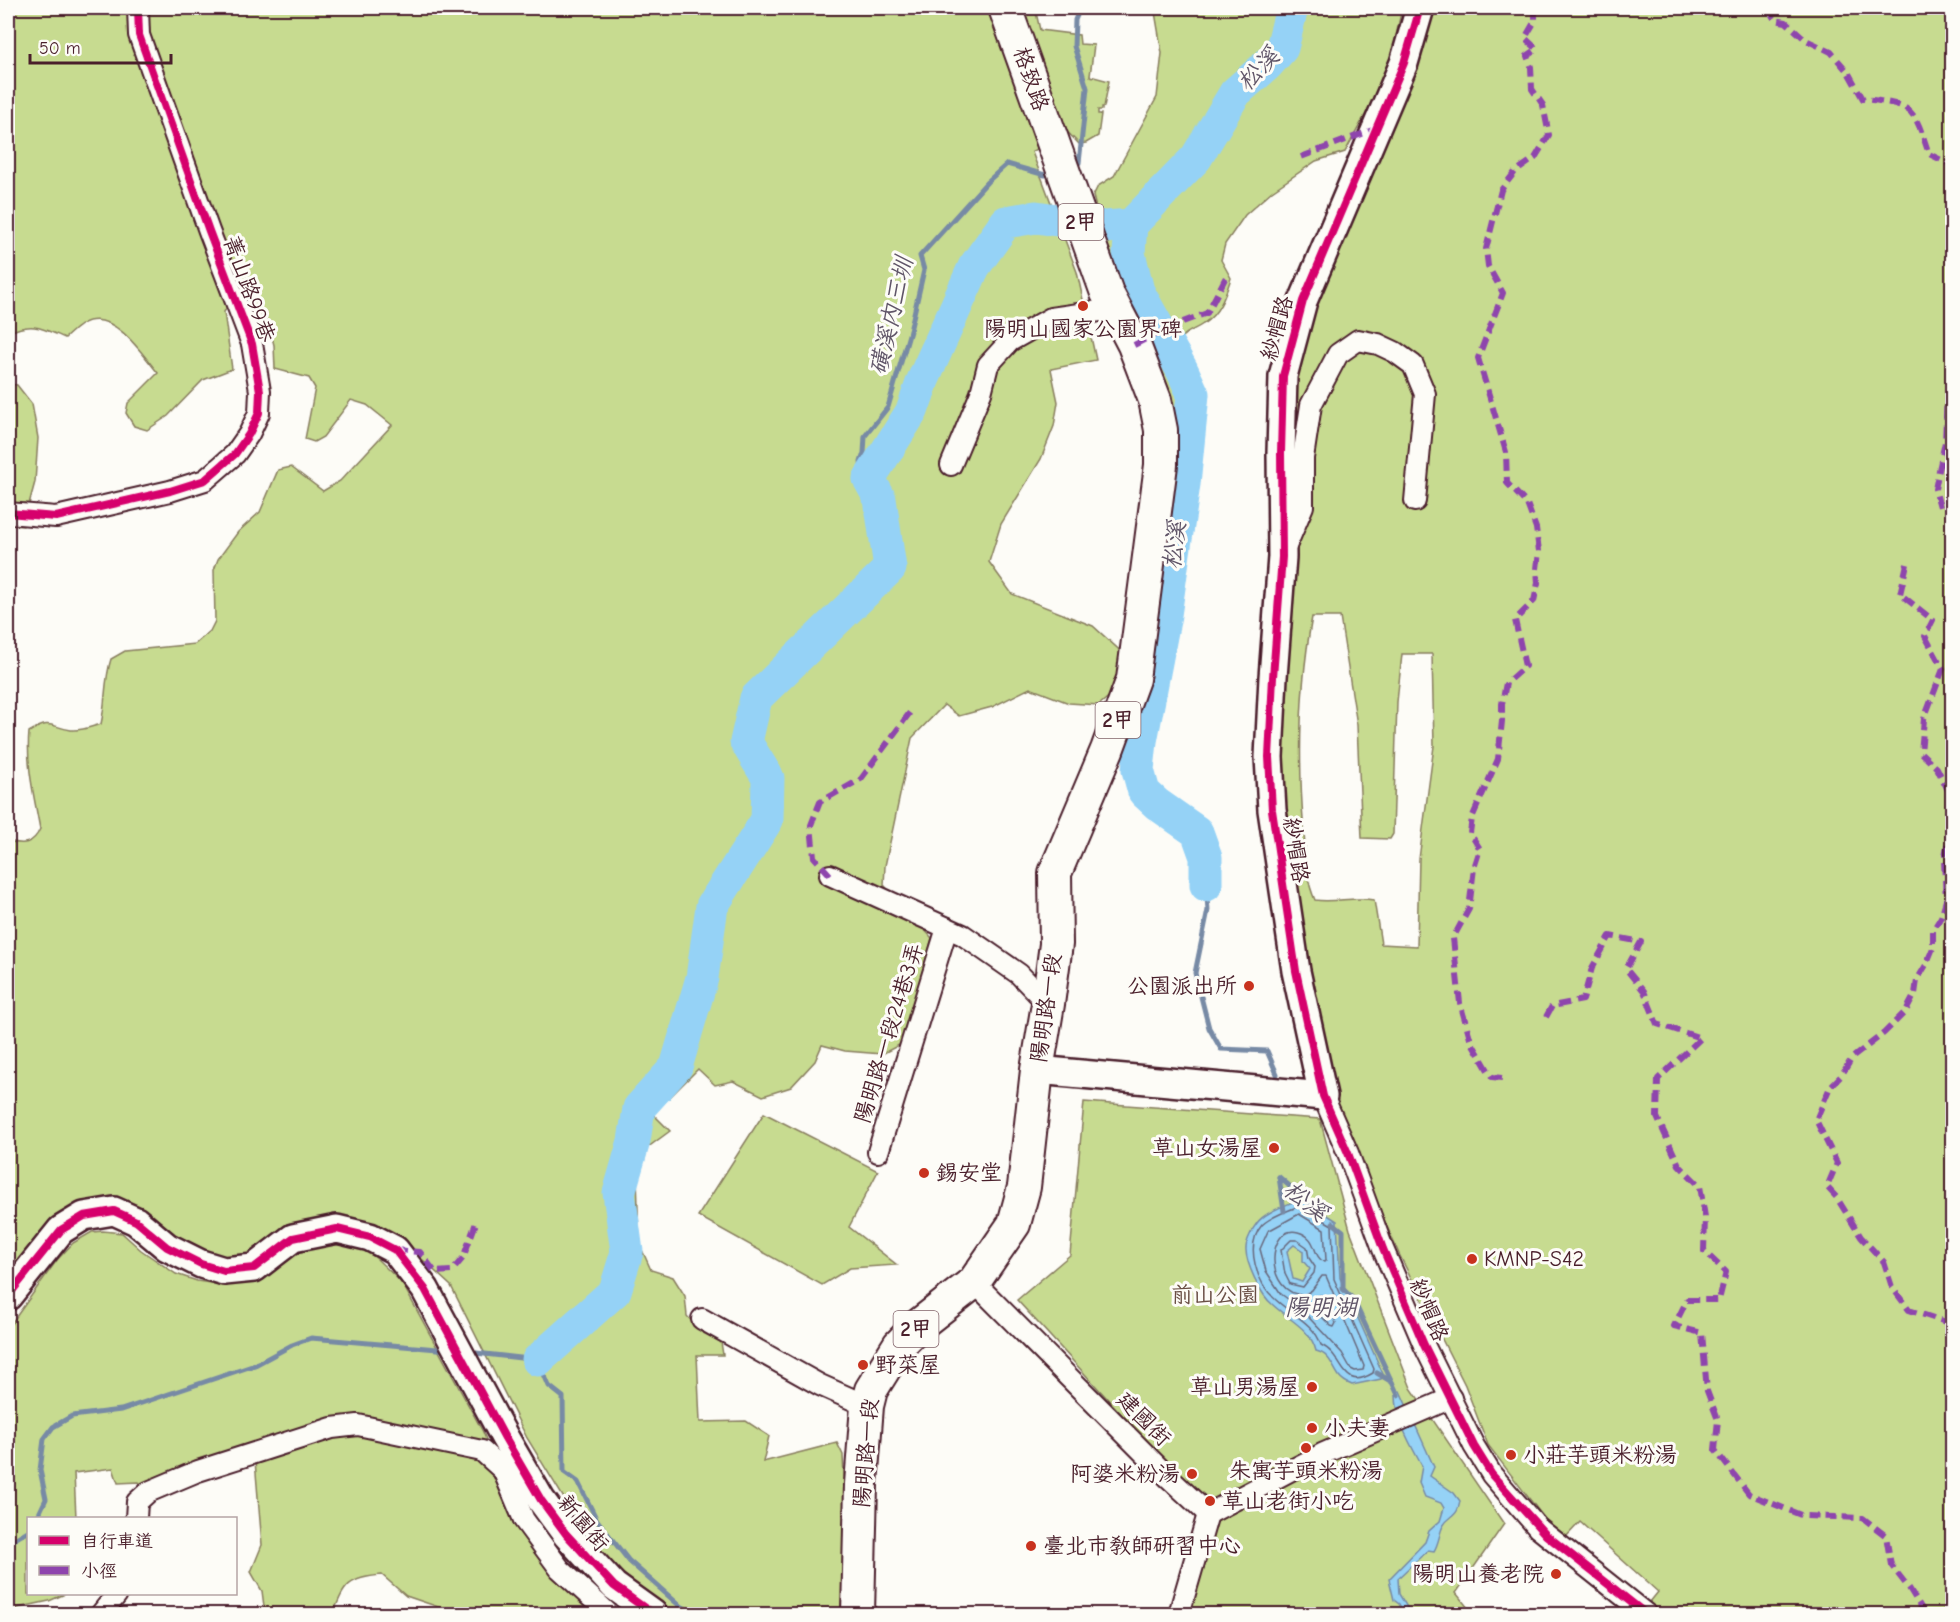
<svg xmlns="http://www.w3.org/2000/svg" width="1960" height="1622" font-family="'Comic Neue','LXGW WenKai TC',sans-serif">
  <rect width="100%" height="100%" fill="#fdfcf7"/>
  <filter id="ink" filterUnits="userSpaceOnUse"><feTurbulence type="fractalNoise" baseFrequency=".0167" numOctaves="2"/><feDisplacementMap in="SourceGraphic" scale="12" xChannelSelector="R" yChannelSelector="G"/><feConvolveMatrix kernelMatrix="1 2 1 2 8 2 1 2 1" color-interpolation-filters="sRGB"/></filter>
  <g filter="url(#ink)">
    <g fill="#c7db90" stroke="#887d5e" stroke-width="1.5" fill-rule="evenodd">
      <path d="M 8,8 L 991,8 L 1045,144 L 1032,152 L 1077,272 L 1096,360 L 1051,369 L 1058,402 L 1054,426 L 1041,459 L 1001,524 L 989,562 L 1012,594 L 1093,626 L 1127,657 L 1113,693 L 1099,705 L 1069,703 L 1030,688 L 992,707 L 959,716 L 944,705 L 912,738 L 885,866 L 884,885 L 932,938 L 903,1043 L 882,1054 L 845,1051 L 822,1045 L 815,1061 L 791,1087 L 763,1096 L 733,1081 L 715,1085 L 698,1069 L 653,1114 L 670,1131 L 647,1148 L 637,1173 L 639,1243 L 651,1270 L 673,1277 L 685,1296 L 687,1316 L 701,1332 L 721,1342 L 723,1355 L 697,1355 L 700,1422 L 746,1421 L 769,1436 L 763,1462 L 837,1443 L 843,1455 L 847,1548 L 840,1614 L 670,1614 L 595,1549 L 527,1438 L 451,1286 L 399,1238 L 376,1228 L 245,1258 L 222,1256 L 198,1251 L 121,1204 L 8,1282 L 8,841 C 23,845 33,845 40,829 C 34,796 26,765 29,732 C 52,718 50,727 71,730 C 81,731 91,727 101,724 C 106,702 104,681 111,659 L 125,651 L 195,644 L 210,631 L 215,621 L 214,570 L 218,559 L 238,532 L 260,512 L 278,470 L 291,467 L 323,491 L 340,481 L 392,425 L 367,405 L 351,400 L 323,437 L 314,442 L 305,439 L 315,388 L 309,378 L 275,369 L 274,345 L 268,321 L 244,303 L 229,304 L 224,312 L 232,369 L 203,380 L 168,416 L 147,430 L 134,426 L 126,413 L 128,403 L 158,373 C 142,354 117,314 89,321 C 80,323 72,332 65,338 C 42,328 32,321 8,333 Z"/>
      <path d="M 1014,8 L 1035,8 L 1040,30 L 1079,35 L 1080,44 L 1094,45 L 1090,76 L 1109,81 L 1104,107 L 1102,107 L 1102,110 L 1098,110 L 1098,114 L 1101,114 L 1098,136 L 1086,143 L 1079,144 L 1057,121 Z"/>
      <path d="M 1144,8 L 1402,8 L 1388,73 L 1345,152 L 1316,161 L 1272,191 L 1245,215 L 1225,244 L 1221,260 L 1231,278 C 1225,296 1220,313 1203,324 C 1195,330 1186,331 1179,340 L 1194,374 L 1171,430 L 1166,412 L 1165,379 L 1156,363 L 1123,290 L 1103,236 L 1093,196 L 1098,186 L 1114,176 L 1157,97 L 1162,53 L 1155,12 Z"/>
      <path d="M 1429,8 L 1952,8 L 1952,1614 L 1653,1614 L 1645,1608 L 1658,1592 L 1580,1522 L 1562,1541 L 1488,1445 L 1465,1385 L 1399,1254 L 1343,1126 L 1326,1056 L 1276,807 L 1288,408 L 1311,302 ZM 1312,617 L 1340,617 L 1357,725 L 1362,838 L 1390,839 L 1393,834 L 1397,702 L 1402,654 L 1432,654 L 1434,746 L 1419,859 L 1417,946 L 1381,944 L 1374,900 C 1354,896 1335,903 1315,900 C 1305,878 1306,857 1304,833 C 1298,761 1299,688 1312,617 Z"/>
      <path d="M 8,384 L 17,385 L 32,404 L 38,438 L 35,482 L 23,526 L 8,525 Z"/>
      <path d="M 1084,1102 L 1320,1119 L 1350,1230 L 1411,1388 L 1504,1524 L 1456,1593 L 1473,1614 L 1187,1614 L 1214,1515 L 1017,1300 L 1070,1255 Z"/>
      <path d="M 764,1113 L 878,1171 L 849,1227 L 897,1265 L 850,1268 L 822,1285 L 698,1216 Z"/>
      <path d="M 103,1231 L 122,1233 L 141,1250 L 176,1274 L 197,1281 L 217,1284 L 253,1282 L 264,1278 L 296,1252 L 304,1248 L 345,1244 L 364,1249 L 377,1259 L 402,1283 L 483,1432 L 524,1535 L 599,1614 L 459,1614 L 406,1596 L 382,1575 C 348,1578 345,1584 333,1614 L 265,1614 L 262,1591 L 251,1572 L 262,1545 L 255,1461 L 143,1490 L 139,1482 L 118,1483 L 113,1468 L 74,1473 L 76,1518 L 28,1518 L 28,1594 L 65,1594 L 49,1601 L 8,1610 L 8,1328 L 57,1260 L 73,1243 L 92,1232 Z"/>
    </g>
    <g fill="#95d2f6" stroke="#778aa5" stroke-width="1.5" fill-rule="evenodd">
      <path d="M 1301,1198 L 1337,1221 L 1340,1278 L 1383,1374 L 1381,1379 L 1352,1385 C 1347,1383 1342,1380 1339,1376 C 1332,1366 1330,1354 1316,1351 C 1311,1329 1288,1319 1273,1305 C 1261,1296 1245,1262 1246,1248 C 1246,1241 1253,1228 1257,1223 C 1266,1211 1288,1205 1301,1198 ZM 1294,1245 L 1303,1251 L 1303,1261 L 1310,1269 L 1302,1282 L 1293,1279 L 1287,1251 Z"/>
      <path d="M 1396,1391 L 1400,1391 L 1434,1467 L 1430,1476 L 1454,1493 L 1460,1501 C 1457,1519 1450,1514 1443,1526 C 1439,1534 1439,1543 1434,1551 L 1428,1550 L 1398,1578 L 1399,1594 L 1411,1614 L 1404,1614 L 1399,1604 L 1394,1600 L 1389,1579 L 1425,1542 L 1429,1531 L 1440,1521 L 1444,1508 L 1441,1503 L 1425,1497 L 1419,1483 L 1422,1466 C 1409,1442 1395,1419 1396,1391 Z"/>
    </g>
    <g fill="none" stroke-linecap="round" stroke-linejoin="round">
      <g stroke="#68677c" stroke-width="1.5">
        <path d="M 1299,1206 L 1332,1225 L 1334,1279 L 1374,1369 L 1373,1373 C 1340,1393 1345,1355 1321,1345 C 1315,1324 1291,1314 1276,1300 C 1257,1284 1244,1246 1262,1225 C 1271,1216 1288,1211 1299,1206 Z"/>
        <path d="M 1299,1214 L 1324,1229 L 1326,1260 L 1324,1262 C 1311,1255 1319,1238 1298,1232 C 1266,1224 1264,1295 1304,1295 L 1312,1290 L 1322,1276 L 1326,1276 L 1364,1366 L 1363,1370 L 1355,1371 L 1351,1369 L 1342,1353 L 1299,1307 L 1281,1294 L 1266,1271 L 1260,1249 L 1268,1231 Z"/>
        <path d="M 1291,1240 L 1297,1240 L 1307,1247 L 1309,1258 L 1315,1267 L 1314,1273 L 1303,1287 L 1290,1284 L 1285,1274 L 1281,1250 Z"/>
        <path d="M 1320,1295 L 1324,1297 L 1336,1323 L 1334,1327 L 1331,1326 L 1310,1305 L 1311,1302 Z"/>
      </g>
      <g stroke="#778aa5" stroke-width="5">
        <path d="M 1073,165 L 1079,163 L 1087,88 L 1074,46 L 1075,20 L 1080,8"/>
        <path d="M 869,479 L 862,473 L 861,462 L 864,453 L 865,436 L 888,407 L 910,331 L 924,270 L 920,256 L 987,182 L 1007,164 L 1045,175 L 1052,172"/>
        <path d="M 1206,885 L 1208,910 L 1195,973 L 1209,1028 L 1221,1049 L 1267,1051 L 1277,1074"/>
        <path d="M 1279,1177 L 1284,1211"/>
        <path d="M 1279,1177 L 1321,1213"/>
        <path d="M 1333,1223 L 1343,1231 L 1343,1289 L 1353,1299 L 1392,1382"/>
        <path d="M 467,1352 L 538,1360 L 549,1386 L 563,1397 L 564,1472 L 578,1482 L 597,1520 L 629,1561 L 679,1605 L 695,1614"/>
        <path d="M 1377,1373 L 1392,1382 L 1398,1395"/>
        <path d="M 37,1518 L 46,1499 L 40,1470 L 44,1439 L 53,1427 L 72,1416 L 121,1410 L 255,1365 L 292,1345 L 311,1338 L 449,1350"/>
        <path d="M 8,1543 L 28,1531"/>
      </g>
      <g stroke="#95d2f6" stroke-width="33">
        <path d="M 1206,885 L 1206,857 L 1197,832 L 1157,804 L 1144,792 L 1138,770 L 1141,741 L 1165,615 L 1184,484 L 1193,394 L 1182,370 L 1138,291 L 1129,253 L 1131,225 L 1196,158 L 1235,93 L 1267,65 L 1282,48 L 1292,8"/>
        <path d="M 538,1360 L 615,1291 L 627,1252 L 619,1193 L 634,1141 L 639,1108 L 676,1067 L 702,978 L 712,906 L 767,820 L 768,778 L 746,742 L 756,698 L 890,568 L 880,499 L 869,479 L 912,411 L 923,380 L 974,267 L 1006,222 L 1036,217 L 1105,227 L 1131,225"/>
      </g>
      <defs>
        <g id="street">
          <path d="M 951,465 L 981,393 L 988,365 L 1010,341 L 1051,318 L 1114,309"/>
          <path d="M 8,513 L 56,517 L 170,491 L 205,480 L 235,454 L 249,434 L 259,413 L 260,391 L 252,344 L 209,231 L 139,35 L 138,8"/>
          <path d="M 1286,546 L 1303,506 L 1303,458 L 1311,405 L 1338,354 L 1358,340 L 1378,344 L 1395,352 L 1413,365 L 1425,394 L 1415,501"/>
          <path d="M 830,875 L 963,935 L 1019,974 L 1048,1004"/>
          <path d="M 1323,1096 L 1348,1153 L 1383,1249 L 1424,1345 L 1474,1446 L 1492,1475 L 1538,1528 L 1646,1614"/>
          <path d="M 878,1152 L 947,928"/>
          <path d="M 974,1282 L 1169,1478 L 1208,1514"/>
          <path d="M 702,1319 L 820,1385 L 867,1406"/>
          <path d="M 1208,1514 L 1322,1454 L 1451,1398"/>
          <path d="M 136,1518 L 137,1502 L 148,1492 L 198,1471 L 332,1428 L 358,1425 L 482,1451 L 503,1470 L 524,1520 L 560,1569 L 609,1614"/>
          <path d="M 101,1614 L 117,1594"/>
          <path d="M 1179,1614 L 1208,1514"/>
        </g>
        <g id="secondary">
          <path d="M 1037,1070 L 1323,1096 L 1296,971 L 1272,810 L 1269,757 L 1273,677 L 1282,557 L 1281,453 L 1283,376 L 1303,301 L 1404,63 L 1420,8"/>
          <path d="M 8,1296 L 61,1230 L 84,1216 L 114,1211 L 136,1221 L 167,1247 L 201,1264 L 224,1271 L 254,1268 L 293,1238 L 337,1229 L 370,1237 L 395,1250 L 425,1289 L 505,1438 L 541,1500 L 566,1534 L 614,1586 L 653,1614"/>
        </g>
        <path id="primary" d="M 858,1614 L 861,1484 L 867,1406 L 871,1390 L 899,1345 L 919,1325 L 974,1282 L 1014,1224 L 1024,1187 L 1037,1070 L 1048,1004 L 1056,944 L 1055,873 L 1107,750 L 1133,679 L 1161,465 L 1161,430 L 1155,400 L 1134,345 L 1107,293 L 1005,8"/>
      </defs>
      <use href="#street" stroke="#4a1f2b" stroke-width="24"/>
      <use href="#secondary" stroke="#4a1f2b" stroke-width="32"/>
      <use href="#primary" stroke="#4a1f2b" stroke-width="36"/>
      <use href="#street" stroke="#fdfcf7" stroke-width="20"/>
      <use href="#secondary" stroke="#fdfcf7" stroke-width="27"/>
      <use href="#primary" stroke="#fdfcf7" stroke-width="32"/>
      <g stroke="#8e44ad" stroke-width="6" stroke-dasharray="12 6" stroke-linecap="butt">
        <path d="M 1768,8 L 1775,20 L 1786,22 L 1806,40 L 1831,52 L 1848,72 L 1863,99 C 1915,105 1913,107 1929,154 L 1952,165"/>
        <path d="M 1301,157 L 1375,129"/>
        <path d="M 1134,345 L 1172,326 L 1207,313 L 1228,273"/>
        <path d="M 1952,355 L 1952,356"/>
        <path d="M 1940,507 L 1935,489 L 1945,442 L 1947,395 L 1952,385"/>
        <path d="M 1907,564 L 1900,594 L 1933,620 L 1925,636 L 1943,669 L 1924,719 L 1921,753 L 1937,768 L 1952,798"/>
        <path d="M 1952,809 L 1949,817 L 1948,842 L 1944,860 L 1946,900 L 1941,917 L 1933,930 L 1933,948 L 1926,965 L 1917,980 L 1915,994 L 1906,1011 L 1884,1033 L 1852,1058 L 1841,1076 L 1830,1087 L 1816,1120 L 1837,1163 L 1827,1187 L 1837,1198 L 1861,1237 L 1884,1262 L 1892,1287 L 1909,1310 L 1952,1324"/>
        <path d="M 830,875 L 814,857 L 811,825 L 820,802 L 861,779 L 911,711"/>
        <path d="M 1546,1017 L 1552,1006 L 1583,1000 L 1592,968 L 1610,936 L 1641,942 L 1626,969 L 1644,991 L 1657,1024 L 1701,1038 L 1658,1079 L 1657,1117 L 1679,1165 L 1700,1186 L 1705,1217 L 1704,1251 L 1726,1272 L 1719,1300 L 1687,1300 L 1674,1326 L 1702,1333 L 1707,1391 L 1718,1420 L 1715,1450 L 1749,1494 L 1803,1516 L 1863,1518 L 1886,1536 L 1891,1565 L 1909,1588 L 1925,1614"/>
        <path d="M 1502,1078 L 1492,1077 L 1471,1041 L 1460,1003 L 1453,938 L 1469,909 L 1474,868 L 1480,849 L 1470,833 L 1472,818 L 1498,759 L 1502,721 L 1502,704 L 1506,683 L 1525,666 L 1515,620 L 1534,601 L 1538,583 L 1537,569 L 1539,551 L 1536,528 L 1527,504 L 1507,483 L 1506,452 L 1478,358 L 1503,293 L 1488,266 L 1486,249 L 1501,190 L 1515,172 L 1535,158 L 1549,135 L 1543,105 L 1532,89 L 1531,67 L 1527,56 L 1537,49 L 1525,38 L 1535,21 L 1535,8"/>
        <path d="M 395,1250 L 420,1252 L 435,1272 L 452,1271 L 463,1258 L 477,1220"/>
      </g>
      <defs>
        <g id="cycleway">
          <path d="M 1420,8 L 1404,63 L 1303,301 L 1283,376 L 1281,453 L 1282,557 L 1273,677 L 1269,757 L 1272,810 L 1296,971 L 1323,1096 L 1348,1153 L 1383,1249 L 1424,1345 L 1474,1446 L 1492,1475 L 1546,1535 L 1646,1614"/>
          <path d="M 8,513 L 56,517 L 170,491 L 205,480 L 235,454 L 249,434 L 259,413 L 260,391 L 252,344 L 209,231 L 139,35 L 138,8"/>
          <path d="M 8,1296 L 61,1230 L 84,1216 L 114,1211 L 136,1221 L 167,1247 L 201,1264 L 224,1271 L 254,1268 L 293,1238 L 337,1229 L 370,1237 L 395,1250 L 425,1289 L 505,1438 L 541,1500 L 566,1534 L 614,1586 L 653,1614"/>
        </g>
      </defs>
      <use href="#cycleway" stroke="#fdfcf7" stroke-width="11"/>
      <use href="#cycleway" stroke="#d6006c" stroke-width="8"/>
    </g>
  </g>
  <g fill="#c8321e" stroke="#fdfcf7" stroke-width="2">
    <circle cx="1083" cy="306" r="6"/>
    <circle cx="1249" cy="986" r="6"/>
    <circle cx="1274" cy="1148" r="6"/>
    <circle cx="924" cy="1173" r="6"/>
    <circle cx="1472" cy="1259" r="6"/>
    <circle cx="863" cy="1365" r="6"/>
    <circle cx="1312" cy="1387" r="6"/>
    <circle cx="1312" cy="1428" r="6"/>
    <circle cx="1306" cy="1448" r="6"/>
    <circle cx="1511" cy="1455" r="6"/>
    <circle cx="1192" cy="1474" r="6"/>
    <circle cx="1210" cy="1501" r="6"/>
    <circle cx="1031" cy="1546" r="6"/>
    <circle cx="1556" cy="1574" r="6"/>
  </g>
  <g text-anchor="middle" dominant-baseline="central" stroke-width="6" stroke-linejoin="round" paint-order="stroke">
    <g fill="#fdfcf7" stroke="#806168" stroke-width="1.5">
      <rect x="1058.5" y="204" width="45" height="36" rx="4.5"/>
      <rect x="1095.5" y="702" width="45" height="36" rx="4.5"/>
      <rect x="893.5" y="1311" width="45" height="36" rx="4.5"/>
    </g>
    <g font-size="21" font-weight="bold" fill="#4a1f2b">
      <text x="1081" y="222">2甲</text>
      <text x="1118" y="720">2甲</text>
      <text x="916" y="1329">2甲</text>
    </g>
    <g font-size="22" fill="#4a1f2b" stroke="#fdfcf7">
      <text transform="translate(1031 79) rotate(71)">格致路</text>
      <text transform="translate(249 289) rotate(70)">菁山路99巷</text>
      <text transform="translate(1277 328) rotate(-74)">紗帽路</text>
      <text transform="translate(1296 850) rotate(81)">紗帽路</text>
      <text transform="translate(1046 1008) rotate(-82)">陽明路一段</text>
      <text transform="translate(889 1033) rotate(-73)">陽明路一段24巷3弄</text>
      <text transform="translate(1429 1310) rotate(67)">紗帽路</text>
      <text transform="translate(1144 1419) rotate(45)">建國街</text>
      <text transform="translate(866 1453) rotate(-85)">陽明路一段</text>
      <text transform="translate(583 1523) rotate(50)">新園街</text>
    </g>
    <g font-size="22" fill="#4a1f2b" stroke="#fdfcf7" text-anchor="start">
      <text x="1083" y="329" text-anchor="middle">陽明山國家公園界碑</text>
      <text x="1237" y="986" text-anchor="end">公園派出所</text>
      <text x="1262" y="1148" text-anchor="end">草山女湯屋</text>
      <text x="936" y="1173">錫安堂</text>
      <text x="1484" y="1259">KMNP-S42</text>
      <text x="875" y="1365">野菜屋</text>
      <text x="1300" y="1387" text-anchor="end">草山男湯屋</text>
      <text x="1324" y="1428">小夫妻</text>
      <text x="1523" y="1455">小莊芋頭米粉湯</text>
      <text x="1306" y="1471" text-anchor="middle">朱寓芋頭米粉湯</text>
      <text x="1180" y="1474" text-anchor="end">阿婆米粉湯</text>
      <text x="1222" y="1501">草山老街小吃</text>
      <text x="1043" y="1546">臺北市教師研習中心</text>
      <text x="1544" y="1574" text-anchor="end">陽明山養老院</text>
    </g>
    <g font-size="22" fill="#694e44" stroke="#fdfcf7">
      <text x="1215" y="1295">前山公園</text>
    </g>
    <g font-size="24" font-style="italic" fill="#605568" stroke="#fdfcf7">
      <text transform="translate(1258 69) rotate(-46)">松溪</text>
      <text transform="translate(891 316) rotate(-77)">磺溪內三圳</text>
      <text transform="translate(1174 545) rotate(-83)">松溪</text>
      <text transform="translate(1306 1201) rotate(39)">松溪</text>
      <text x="1321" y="1307">陽明湖</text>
    </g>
  </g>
  <rect width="1960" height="1622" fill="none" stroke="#fdfcf7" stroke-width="30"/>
  <rect x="15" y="15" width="1930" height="1592" fill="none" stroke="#4a1f2b" stroke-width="2" filter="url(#ink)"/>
  <rect x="27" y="1517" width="210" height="78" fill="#fdfcf7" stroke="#b5a4a5" stroke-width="1.5"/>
  <rect x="39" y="1536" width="30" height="9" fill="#d6006c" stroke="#b5a4a5" stroke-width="1.5"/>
  <text x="81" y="1547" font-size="18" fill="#4a1f2b">自行車道</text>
  <rect x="39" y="1566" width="30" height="9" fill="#8e44ad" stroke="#b5a4a5" stroke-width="1.5"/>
  <text x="81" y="1577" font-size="18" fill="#4a1f2b">小徑</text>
  <path d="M30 54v9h141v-9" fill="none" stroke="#4a1f2b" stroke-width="3"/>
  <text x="39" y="54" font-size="18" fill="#4a1f2b" stroke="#fdfcf7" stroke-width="4.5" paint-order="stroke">50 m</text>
</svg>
